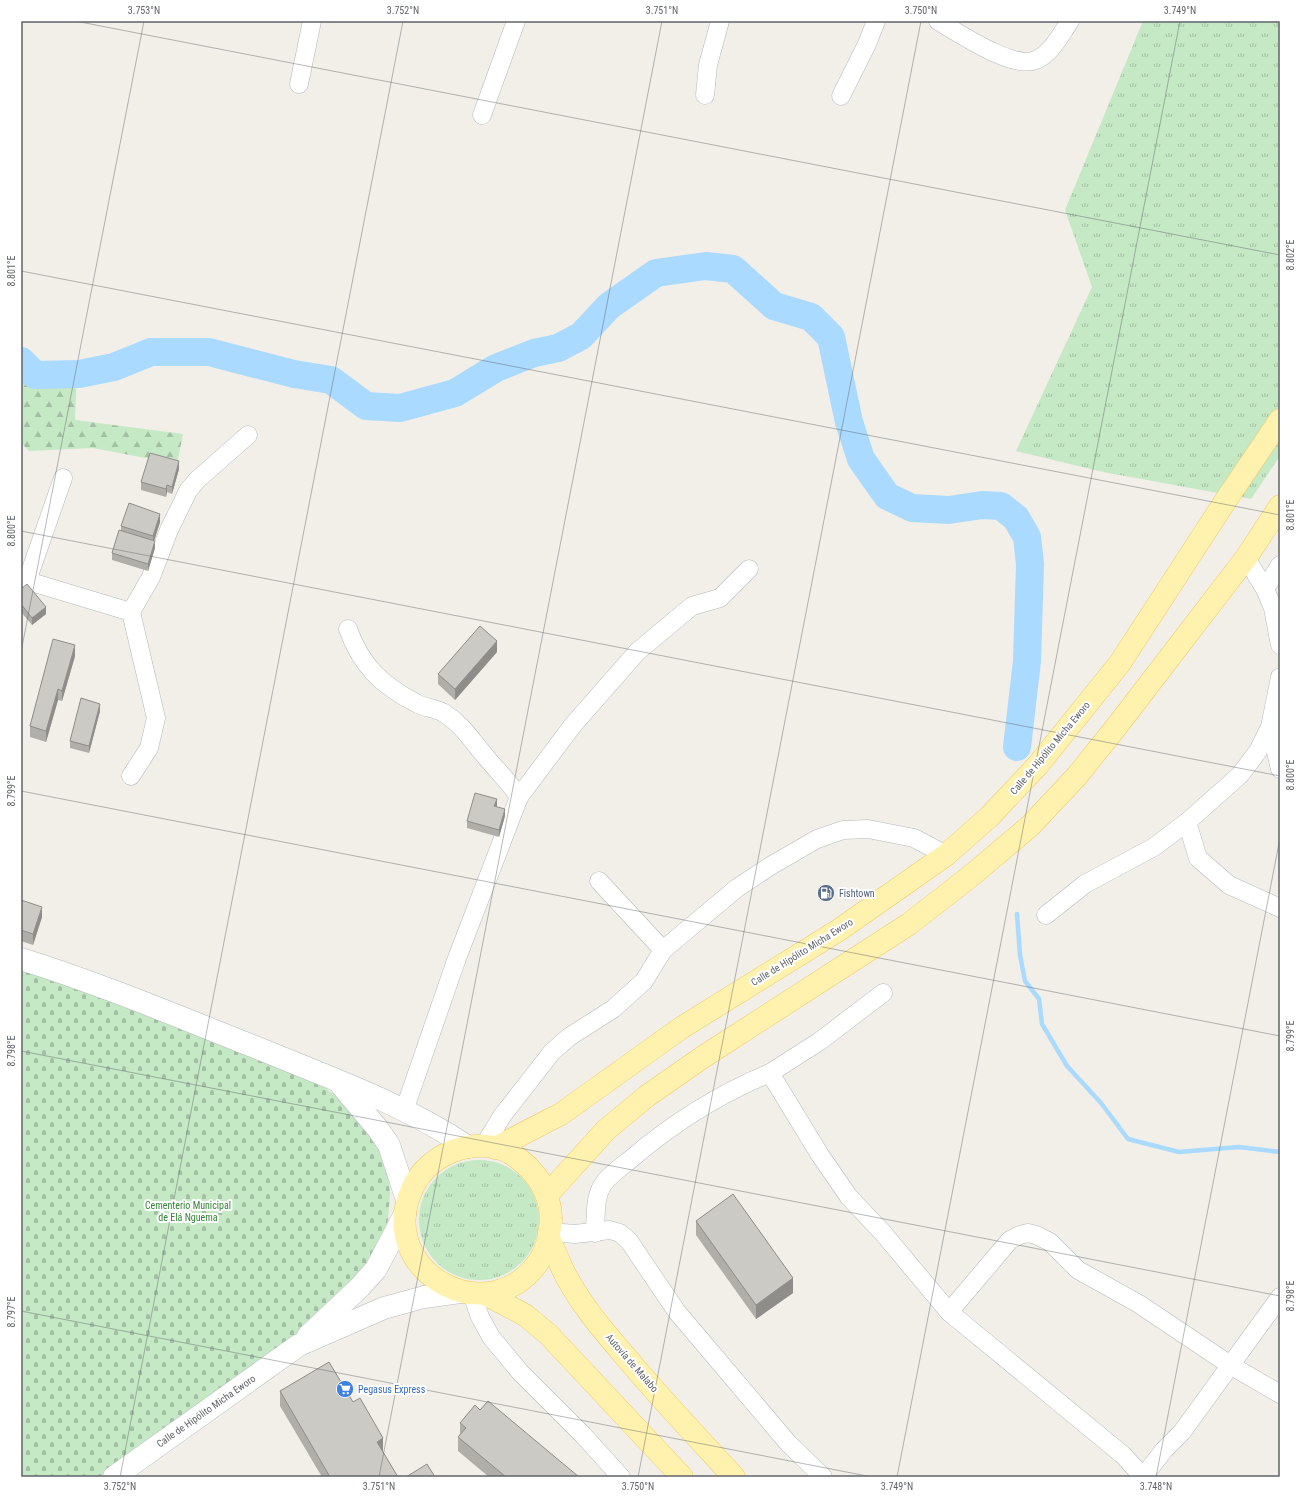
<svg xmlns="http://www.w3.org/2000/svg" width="1301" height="1498" font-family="'Roboto Condensed',sans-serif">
  <defs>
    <pattern id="grass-tufts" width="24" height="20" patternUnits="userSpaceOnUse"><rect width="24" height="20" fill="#c5e8c5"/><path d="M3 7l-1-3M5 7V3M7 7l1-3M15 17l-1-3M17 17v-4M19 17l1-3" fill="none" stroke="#a3c0a4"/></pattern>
    <pattern id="forest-firs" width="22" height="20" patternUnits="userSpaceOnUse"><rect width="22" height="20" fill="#c5e8c5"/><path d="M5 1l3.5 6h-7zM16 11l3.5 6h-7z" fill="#a3c0a4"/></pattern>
    <pattern id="cemetery-stones" width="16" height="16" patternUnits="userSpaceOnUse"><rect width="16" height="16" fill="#c5e8c5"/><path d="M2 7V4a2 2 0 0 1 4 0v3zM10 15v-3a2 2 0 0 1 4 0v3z" fill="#a3c0a4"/></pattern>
  </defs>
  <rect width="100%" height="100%" fill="#f1efe8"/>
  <g fill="url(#grass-tufts)">
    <path d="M 1143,21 L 1280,21 L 1280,456 L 1251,499 L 1103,472 L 1016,451 L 1092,287 L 1065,210 Z"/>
    <circle cx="479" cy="1220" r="60"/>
  </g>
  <path fill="url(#forest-firs)" d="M 21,362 L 29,368 L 77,373 L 75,420 L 183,434 L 177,464 L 93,448 L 29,451 L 21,443 Z"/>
  <path fill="url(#cemetery-stones)" d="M 21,969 L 80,988 L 320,1084 L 345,1103 L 365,1122 L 387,1166 L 390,1194 L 388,1220 L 382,1247 L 324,1319 L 99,1477 L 21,1477 Z"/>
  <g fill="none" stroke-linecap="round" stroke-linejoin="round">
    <path stroke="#aadaff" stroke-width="4.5" d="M 1017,914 L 1020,955 L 1025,981 L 1039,999 L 1042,1024 L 1067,1066 L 1101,1103 L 1128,1139 L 1179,1152 L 1239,1147 L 1280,1152"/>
    <path stroke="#aadaff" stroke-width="28" d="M 21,361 L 35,375 L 79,374 L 114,367 L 151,352 L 209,352 L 294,374 L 331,380 L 366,406 L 400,408 L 455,393 L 496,368 L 534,353 L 558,348 L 581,336 L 609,306 L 656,273 L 706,266 L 733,269 L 774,306 L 811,317 L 831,337 L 849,422 L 861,459 L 887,496 L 912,508 L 949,510 L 982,505 L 1001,506 L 1016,518 L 1027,537 L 1030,564 L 1027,661 L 1017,747"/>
    <defs>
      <g id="street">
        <path d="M 938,21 C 959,33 1013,70 1036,60 C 1052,53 1061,34 1070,21"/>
        <path d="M 299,84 L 312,21"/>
        <path d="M 705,95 L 708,65 L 720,21"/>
        <path d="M 841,96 L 867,44 L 876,21"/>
        <path d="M 482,115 L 516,21"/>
        <path d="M 1246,558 L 1265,589 L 1273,608 L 1280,645"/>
        <path d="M 21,579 L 131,612"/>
        <path d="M 27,581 L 63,478"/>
        <path d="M 1265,589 L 1280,565"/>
        <path d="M 348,629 C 361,665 381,685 416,703 C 424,708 436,708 444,713 C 463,725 472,741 486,757 C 498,772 508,780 519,797"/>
        <path d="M 1270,727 L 1280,769"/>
        <path d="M 131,776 L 149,748 L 156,718 L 131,612 L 151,577 L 169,530 L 188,491 L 197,480 L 248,435"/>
        <path d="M 1187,822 L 1198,858 L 1229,885 L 1280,908"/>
        <path d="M 599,881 L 663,950"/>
        <path d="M 1046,915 L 1085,884 L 1154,847 L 1187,822 L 1240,775 L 1258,751 L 1270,727 L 1280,677"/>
        <path d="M 770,1073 L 820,1041 L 883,993"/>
        <path d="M 404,1111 L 457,958 L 519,797 L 573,725 L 637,652 L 692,606 L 720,598 L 749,569"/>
        <path d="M 484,1146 L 502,1116 L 552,1052 L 569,1037 L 613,1009 L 644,981 L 663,950 L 737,888 L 772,865 L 817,839 L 843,830 L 868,829 L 914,838 L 946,855"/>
        <path d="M 550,1229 L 563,1233 L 575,1234 L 610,1230 L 620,1233 L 629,1241 L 677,1312 L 788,1443 L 823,1477"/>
        <path d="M 595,1233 C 596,1217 594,1196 604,1183 C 611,1174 622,1166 631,1159 C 673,1123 719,1094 770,1073 L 820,1155 L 849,1197 L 883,1233 L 949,1312 L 1123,1455 L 1143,1477"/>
        <path d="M 472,1294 L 480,1317 L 491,1337 L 520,1372 L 583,1435 L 621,1477"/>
        <path d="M 949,1312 L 1010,1240 L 1020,1235 L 1028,1233 L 1036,1235 L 1050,1242 L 1078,1270 L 1139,1304 L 1230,1365 L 1280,1394"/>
        <path d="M 1143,1477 L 1164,1450 L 1182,1432 L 1280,1297"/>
      </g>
      <g id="secondary">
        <path d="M 21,959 C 104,985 184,1019 265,1051 C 333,1079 406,1105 468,1147"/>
        <path d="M 342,1086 L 378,1129 L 389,1145 L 407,1200"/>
        <path d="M 308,1336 L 360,1287 L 376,1269 L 405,1214"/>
        <path d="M 114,1477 L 299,1345 L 384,1308 L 424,1297 L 460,1292"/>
      </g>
      <g id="primary">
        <path d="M 495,1148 L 561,1114 L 681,1028 L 839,930 L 946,855 L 989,817 L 1038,765 L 1120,663 L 1226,500 L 1280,420"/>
        <path d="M 547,1195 L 606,1130 L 647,1096 L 703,1057 L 909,924 L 972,875 L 1030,826 L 1077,776 L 1117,726 L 1246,558 L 1280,506"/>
        <path d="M 549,1237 C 547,1244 545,1252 541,1258 C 492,1336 374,1273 412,1189 C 429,1150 485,1131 519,1159 C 538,1174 550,1194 551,1218 C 552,1224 548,1231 549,1237 C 551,1246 558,1257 561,1266 C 577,1300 601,1328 625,1356 C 660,1398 697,1437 734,1477"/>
        <path d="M 485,1294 L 525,1315 L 548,1334 L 682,1477"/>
      </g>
    </defs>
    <use href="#street" stroke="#b5b8bc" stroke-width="19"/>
    <use href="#secondary" stroke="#b6babf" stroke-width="23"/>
    <use href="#primary" stroke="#f2c960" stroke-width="23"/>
    <use href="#street" stroke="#fff" stroke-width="18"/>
    <use href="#secondary" stroke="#fff" stroke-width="22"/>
    <use href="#primary" stroke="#fff2af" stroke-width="22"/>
  </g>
  <g fill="#afaea9">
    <path d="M 179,469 L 172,494 L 167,492 L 166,497 L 141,490 L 141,482 Z"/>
    <path d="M 160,522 L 154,541 L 155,548 L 148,571 L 112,560 L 112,553 L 121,531 L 121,526 Z"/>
    <path d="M 21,589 L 46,614 L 32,625 L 21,612 Z"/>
    <path d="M 497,652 L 455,700 L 438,684 L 438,674 Z"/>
    <path d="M 75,656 L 62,701 L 58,700 L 46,742 L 30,737 L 30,726 Z"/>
    <path d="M 100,711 L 89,753 L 70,748 L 70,741 Z"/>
    <path d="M 505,816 L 499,837 L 467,828 L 467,821 Z"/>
    <path d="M 21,900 L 42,917 L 33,945 L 21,941 Z"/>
    <path d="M 696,1221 L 793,1293 L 756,1319 L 696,1235 Z"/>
    <path d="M 280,1391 L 353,1402 L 398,1477 L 322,1477 L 280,1406 Z"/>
    <path d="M 480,1410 L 579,1477 L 489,1477 L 458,1451 L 458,1437 L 460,1434 L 460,1423 Z"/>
  </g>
  <g fill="#8f8d8a">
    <path d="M 179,461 L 179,469 L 172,494 L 172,487 Z"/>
    <path d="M 167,485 L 167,492 L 166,497 L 166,489 Z"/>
    <path d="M 160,514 L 160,522 L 153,544 L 153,536 Z"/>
    <path d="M 155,541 L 155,548 L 148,571 L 148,564 Z"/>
    <path d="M 46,607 L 46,614 L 32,625 L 32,618 Z"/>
    <path d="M 497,641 L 497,652 L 455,700 L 455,689 Z"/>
    <path d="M 75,645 L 75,656 L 62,701 L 62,691 Z"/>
    <path d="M 58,689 L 58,700 L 46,742 L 46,731 Z"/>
    <path d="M 100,704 L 100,711 L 89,753 L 89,746 Z"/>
    <path d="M 497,799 L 497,806 L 494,813 L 494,806 Z"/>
    <path d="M 505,809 L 505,816 L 499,837 L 499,830 Z"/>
    <path d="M 42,907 L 42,917 L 33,945 L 33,934 Z"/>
    <path d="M 793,1278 L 793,1293 L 756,1319 L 756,1305 Z"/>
    <path d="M 383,1438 L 383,1452 L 377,1442 Z"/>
  </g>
  <g fill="#cccac5" stroke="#8f8d8a">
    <path d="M 150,453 L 179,461 L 172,487 L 167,485 L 166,489 L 141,482 Z"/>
    <path d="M 129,503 L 160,514 L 153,536 L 121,526 Z"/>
    <path d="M 119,530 L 155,541 L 148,564 L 112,553 Z"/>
    <path d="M 27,584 L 46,607 L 32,618 L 21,604 L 21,589 Z"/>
    <path d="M 480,626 L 497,641 L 455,689 L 438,674 Z"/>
    <path d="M 53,639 L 75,645 L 62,691 L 58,689 L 46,731 L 30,726 Z"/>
    <path d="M 81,698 L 100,704 L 89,746 L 70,741 Z"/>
    <path d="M 475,793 L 497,799 L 494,806 L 505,809 L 499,830 L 467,821 Z"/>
    <path d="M 21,900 L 42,907 L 33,934 L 21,930 Z"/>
    <path d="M 733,1194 L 793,1278 L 756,1305 L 696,1221 Z"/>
    <path d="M 329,1362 L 353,1402 L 360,1398 L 383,1438 L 377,1442 L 398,1477 L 330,1477 L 280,1391 Z"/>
    <path d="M 488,1401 L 579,1477 L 506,1477 L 458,1437 L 466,1428 L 460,1423 L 475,1405 L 480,1410 Z"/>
    <path d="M 427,1464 L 435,1477 L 406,1477 Z"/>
  </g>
  <path fill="none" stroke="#5f6368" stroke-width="1" stroke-opacity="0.45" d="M 75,21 L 1280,255M 21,271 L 1280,515M 21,531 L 1280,776M 21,652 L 144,21M 21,791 L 1280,1036M 21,1051 L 1280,1296M 21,1311 L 872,1477M 120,1477 L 403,21M 379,1477 L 662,21M 638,1477 L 921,21M 897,1477 L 1180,21M 1156,1477 L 1280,838"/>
  <defs>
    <symbol id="fuel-disc" viewBox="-11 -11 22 22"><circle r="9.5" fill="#5c6f8a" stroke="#fff"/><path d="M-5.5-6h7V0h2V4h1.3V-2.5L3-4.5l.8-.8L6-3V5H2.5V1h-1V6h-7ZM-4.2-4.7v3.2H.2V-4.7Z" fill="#fff"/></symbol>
    <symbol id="supermarket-disc" viewBox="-11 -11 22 22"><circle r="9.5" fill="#3f7fe0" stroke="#fff"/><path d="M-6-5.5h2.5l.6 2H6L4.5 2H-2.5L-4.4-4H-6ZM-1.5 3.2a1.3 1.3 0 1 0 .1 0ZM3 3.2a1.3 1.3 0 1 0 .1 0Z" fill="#fff"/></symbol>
  </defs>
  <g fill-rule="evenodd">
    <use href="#fuel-disc" x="816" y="883" width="20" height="20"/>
    <use href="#supermarket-disc" x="335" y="1379" width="20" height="20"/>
  </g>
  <g text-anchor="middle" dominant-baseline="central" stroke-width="4" stroke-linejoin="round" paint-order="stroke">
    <g font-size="10" fill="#5f6368" stroke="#fff">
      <text transform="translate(1050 748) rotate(-50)">Calle de Hipólito Micha Eworo</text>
      <text transform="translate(802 952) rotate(-32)">Calle de Hipólito Micha Eworo</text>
      <text transform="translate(632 1363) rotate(49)">Autovía de Malabo</text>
      <text transform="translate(206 1411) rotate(-35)">Calle de Hipólito Micha Eworo</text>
    </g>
    <g font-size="10" fill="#4e5e75" stroke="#fff" text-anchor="start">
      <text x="839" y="893">Fishtown</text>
    </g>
    <g font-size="10" fill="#348238" stroke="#fff">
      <text x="188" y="1205">Cementerio Municipal<tspan x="188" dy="12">de Elá Nguema</tspan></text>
    </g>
    <g font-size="10" fill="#366cbe" stroke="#fff" text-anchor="start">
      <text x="358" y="1389">Pegasus Express</text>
    </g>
  </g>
  <rect width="1301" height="1498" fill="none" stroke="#ffffff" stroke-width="44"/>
  <rect x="22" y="22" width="1257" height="1454" fill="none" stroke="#5f6368" stroke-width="1.5"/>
  <g font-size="10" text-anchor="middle" fill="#5f6368">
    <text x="144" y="14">3.753°N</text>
    <text x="403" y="14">3.752°N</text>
    <text x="662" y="14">3.751°N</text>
    <text x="921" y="14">3.750°N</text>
    <text x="1180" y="14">3.749°N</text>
    <text transform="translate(1290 255) rotate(-90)" y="4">8.802°E</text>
    <text transform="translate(11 271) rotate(-90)" y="4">8.801°E</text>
    <text transform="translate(1290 515) rotate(-90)" y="4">8.801°E</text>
    <text transform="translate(11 531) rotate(-90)" y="4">8.800°E</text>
    <text transform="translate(1290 775) rotate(-90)" y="4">8.800°E</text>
    <text transform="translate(11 791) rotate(-90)" y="4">8.799°E</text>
    <text transform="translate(1290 1036) rotate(-90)" y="4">8.799°E</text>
    <text transform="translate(11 1051) rotate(-90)" y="4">8.798°E</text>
    <text transform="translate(1290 1296) rotate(-90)" y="4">8.798°E</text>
    <text transform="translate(11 1312) rotate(-90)" y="4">8.797°E</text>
    <text x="120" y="1490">3.752°N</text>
    <text x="379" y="1490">3.751°N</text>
    <text x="638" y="1490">3.750°N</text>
    <text x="897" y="1490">3.749°N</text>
    <text x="1156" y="1490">3.748°N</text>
  </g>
</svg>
